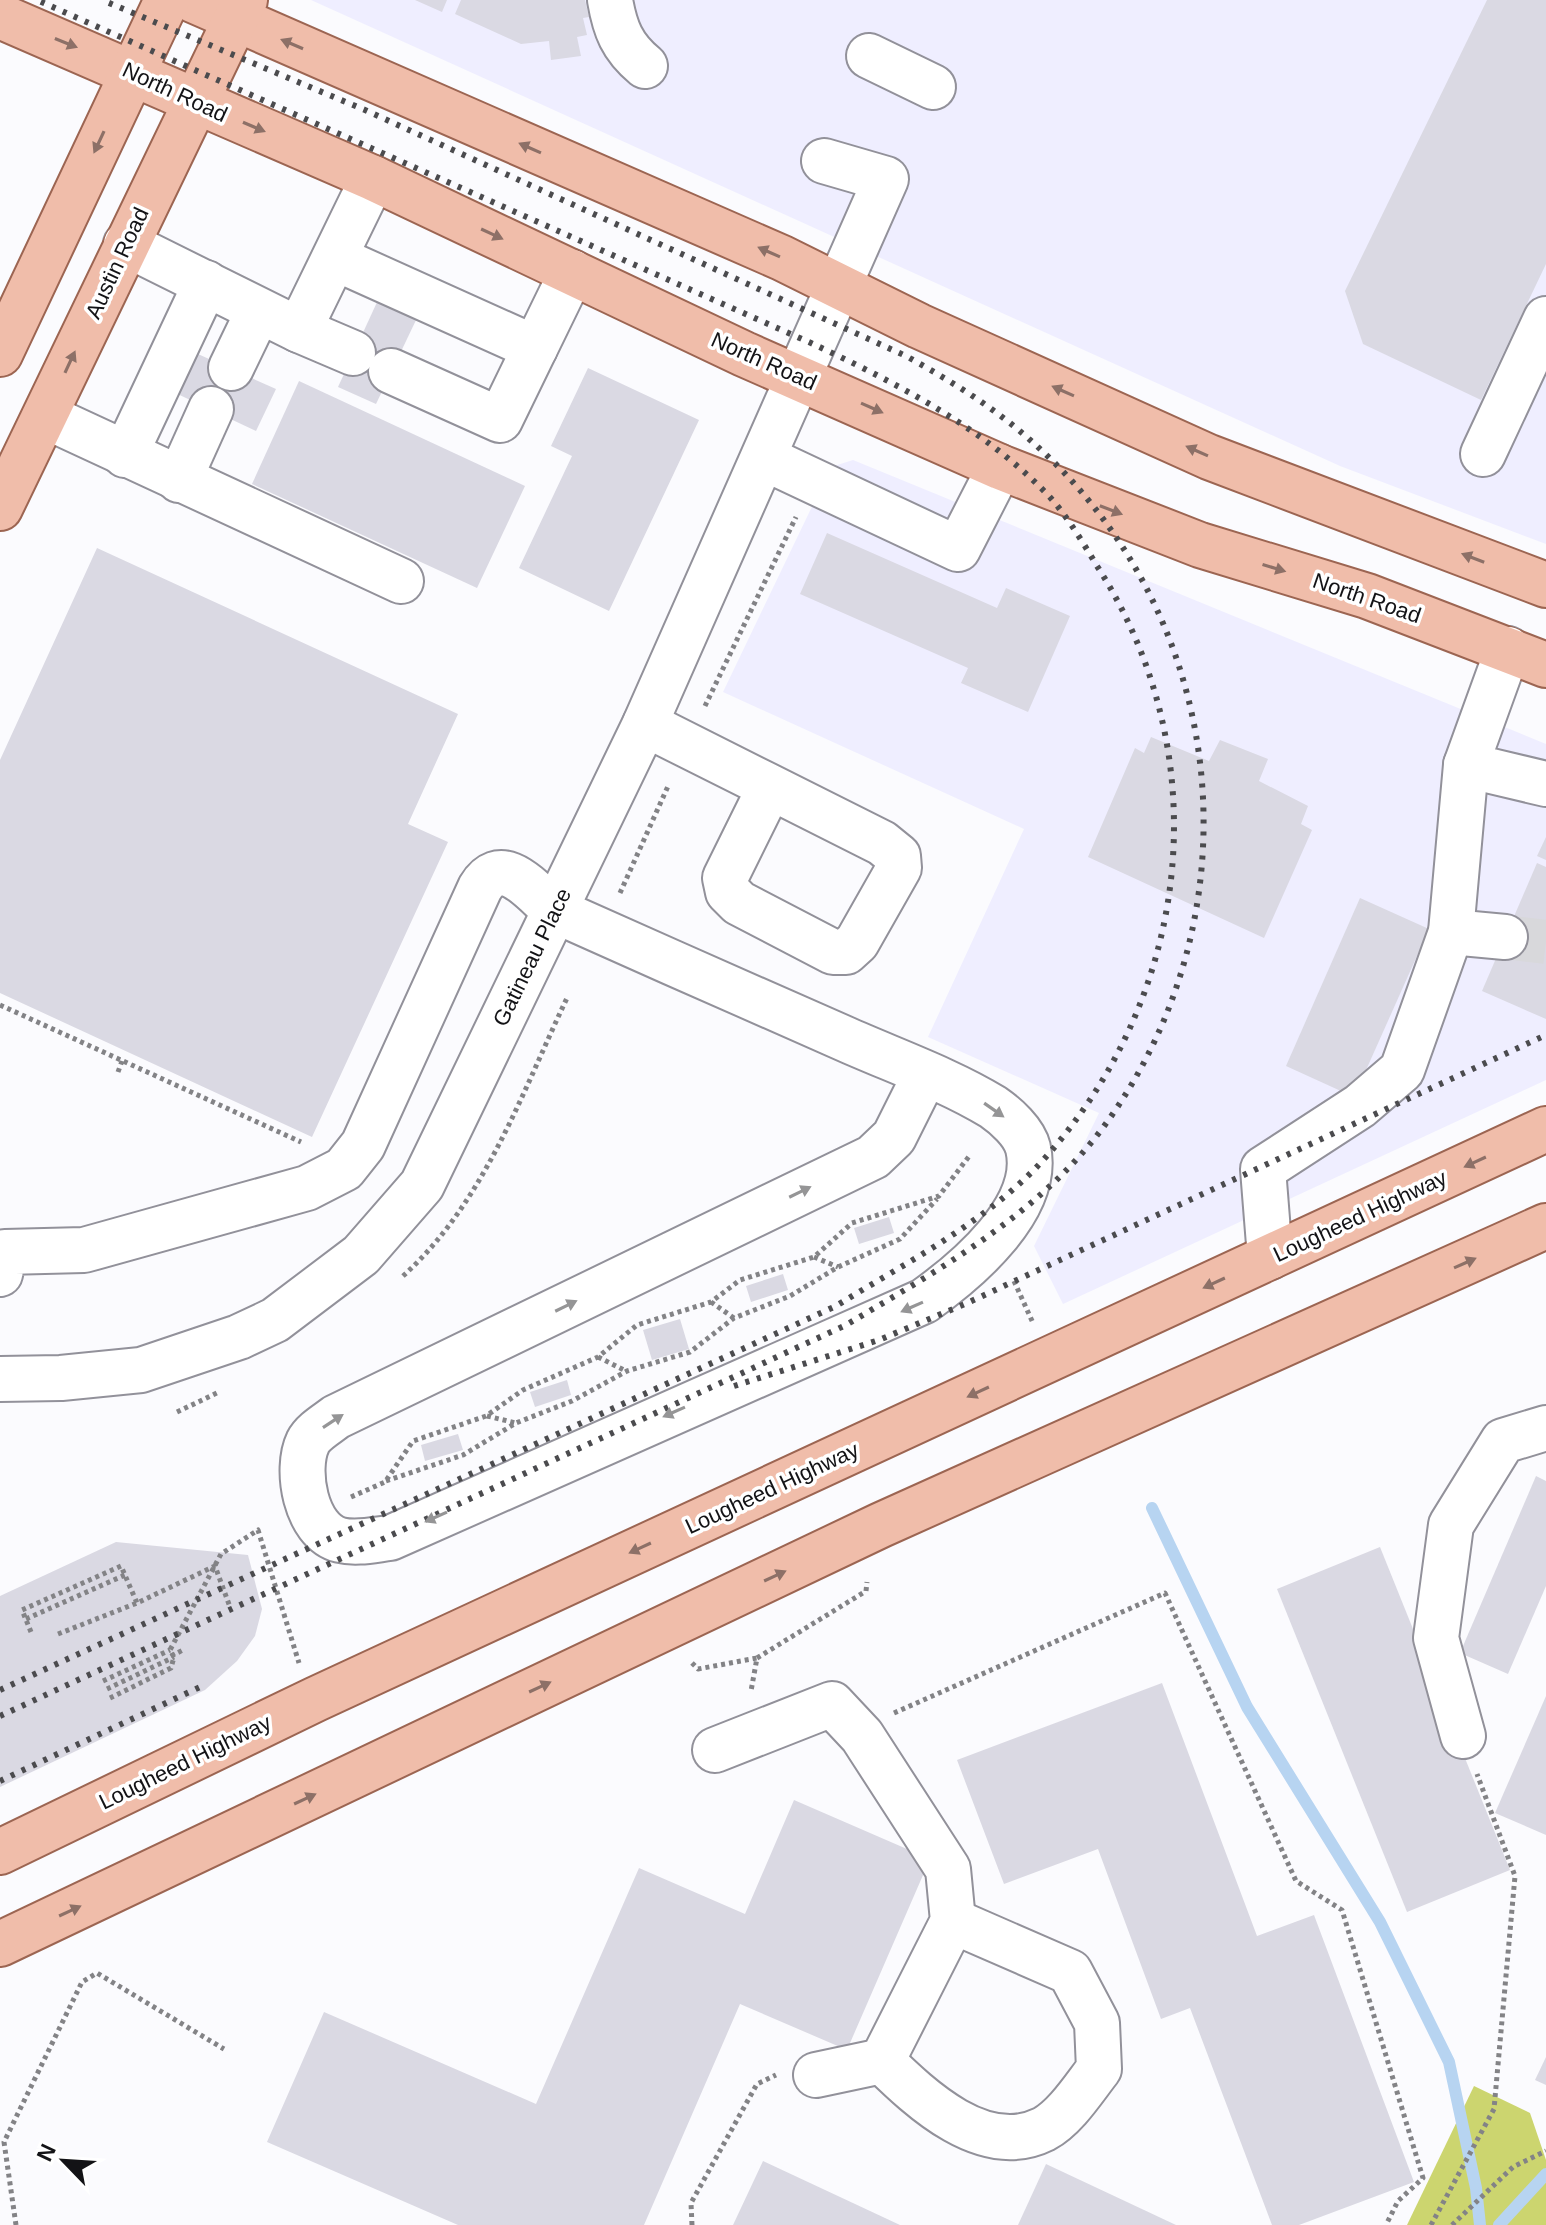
<svg xmlns="http://www.w3.org/2000/svg" width="1546" height="2225" font-family="Helvetica,sans-serif">
  <rect width="100%" height="100%" fill="#fbfbfe"/>
  <g fill="#efeeff">
    <path d="M 311,0 L 1546,0 L 1546,544 L 1340,466 Z"/>
    <path d="M 853,460 L 1546,744 L 1546,1080 L 1063,1304 L 1034,1246 L 1099,1113 L 928,1037 L 1024,829 L 723,692 L 831,467 Z"/>
  </g>
  <path fill="#ccd56f" d="M 1474,2086 L 1530,2113 L 1546,2160 L 1546,2225 L 1407,2225 Z"/>
  <g fill="none" stroke-linecap="round" stroke-linejoin="round">
    <g stroke="#b7d4f1" stroke-width="12">
      <path d="M 1152,1508 L 1247,1707 L 1380,1922 L 1449,2062 L 1476,2188 L 1480,2225"/>
      <path d="M 1499,2225 L 1546,2174"/>
    </g>
  </g>
  <g fill="#dad9e3">
    <path d="M 415,0 L 447,0 L 442,12 Z"/>
    <path d="M 461,0 L 585,0 L 589,17 L 583,18 L 587,35 L 577,37 L 581,56 L 551,60 L 549,41 L 521,44 L 455,14 Z"/>
    <path d="M 1487,0 L 1546,0 L 1546,264 L 1481,400 L 1363,344 L 1345,291 Z"/>
    <path d="M 378,300 L 417,318 L 376,404 L 338,387 Z"/>
    <path d="M 189,350 L 276,389 L 256,431 L 169,390 Z"/>
    <path d="M 588,368 L 699,420 L 609,611 L 519,568 L 572,456 L 551,446 Z"/>
    <path d="M 299,381 L 525,486 L 477,588 L 252,484 Z"/>
    <path d="M 827,533 L 997,608 L 1006,588 L 1070,616 L 1028,712 L 961,683 L 968,668 L 800,594 Z"/>
    <path d="M 97,548 L 458,714 L 408,824 L 448,842 L 312,1137 L 0,993 L 0,760 Z"/>
    <path d="M 1151,737 L 1209,761 L 1220,740 L 1268,759 L 1259,781 L 1308,806 L 1301,824 L 1312,830 L 1264,938 L 1088,857 L 1135,748 L 1144,753 Z"/>
    <path d="M 1546,837 L 1546,860 L 1537,856 Z"/>
    <path d="M 1537,863 L 1546,867 L 1546,1019 L 1482,991 Z"/>
    <path d="M 1360,898 L 1429,929 L 1354,1097 L 1286,1066 Z"/>
    <path d="M 889,1217 L 894,1233 L 859,1244 L 854,1228 Z"/>
    <path d="M 783,1274 L 788,1290 L 751,1302 L 746,1286 Z"/>
    <path d="M 680,1319 L 689,1349 L 652,1360 L 643,1330 Z"/>
    <path d="M 567,1380 L 571,1395 L 535,1407 L 530,1392 Z"/>
    <path d="M 458,1434 L 463,1450 L 425,1461 L 421,1445 Z"/>
    <path d="M 1536,1476 L 1546,1481 L 1546,1586 L 1508,1674 L 1460,1653 Z"/>
    <path d="M 116,1542 L 248,1555 L 262,1609 L 255,1636 L 237,1661 L 205,1690 L 0,1787 L 0,1596 Z"/>
    <path d="M 1380,1547 L 1510,1870 L 1407,1912 L 1277,1589 Z"/>
    <path d="M 1162,1683 L 1257,1936 L 1314,1915 L 1414,2182 L 1299,2225 L 1272,2225 L 1190,2008 L 1161,2019 L 1098,1849 L 1004,1884 L 957,1760 Z"/>
    <path d="M 1546,1696 L 1546,1835 L 1495,1813 Z"/>
    <path d="M 794,1800 L 930,1859 L 847,2050 L 740,2004 L 644,2225 L 458,2225 L 267,2142 L 324,2012 L 536,2104 L 639,1868 L 745,1914 Z"/>
    <path d="M 1546,2057 L 1546,2085 L 1535,2080 Z"/>
    <path d="M 763,2161 L 900,2225 L 733,2225 Z"/>
    <path d="M 1046,2164 L 1176,2225 L 1018,2225 Z"/>
  </g>
  <g fill="none" stroke-linecap="round" stroke-linejoin="round">
    <path stroke="#d8d8db" stroke-width="44" stroke-dasharray="44 22" stroke-linecap="butt" d="M 1505,937 L 1546,942"/>
    <defs>
      <g id="minor">
        <path d="M 610,0 C 615,29 622,47 645,66"/>
        <path d="M 869,56 L 933,87"/>
        <path d="M 126,244 L 299,330 L 373,178"/>
        <path d="M 335,258 L 535,348 L 500,420 L 391,371"/>
        <path d="M 299,330 L 353,353"/>
        <path d="M 535,348 L 572,272"/>
        <path d="M 231,368 L 258,312"/>
        <path d="M 45,416 L 401,581"/>
        <path d="M 1483,454 L 1546,319"/>
        <path d="M 125,455 L 206,283"/>
        <path d="M 764,458 L 958,549 L 1000,467"/>
        <path d="M 179,480 L 211,409"/>
        <path d="M 1508,649 L 1466,765 L 1546,784"/>
        <path d="M 645,724 L 882,843 L 898,856 L 899,868 L 857,942 L 846,952 L 833,952 L 739,903 L 728,892 L 725,878 L 770,787"/>
        <path d="M 1451,932 L 1505,937"/>
        <path d="M 1270,1257 L 1263,1169 L 1360,1106 L 1402,1070 L 1451,932 L 1466,765"/>
        <path d="M 0,1274 L 5,1252 L 84,1250 L 307,1188 L 344,1169 L 363,1145 L 480,888 C 502,851 533,892 554,910 C 650,953 747,996 843,1038 C 892,1060 947,1079 993,1107 C 1006,1116 1024,1132 1028,1148 C 1042,1208 966,1271 924,1301 L 390,1538 C 373,1540 356,1544 340,1540 C 305,1531 295,1469 308,1442 C 313,1432 327,1424 336,1417 L 873,1157 L 894,1137 L 925,1075"/>
        <path d="M 0,1379 L 61,1378 L 141,1370 L 239,1337 L 275,1320 L 361,1255 L 422,1185 L 645,724 L 886,179 L 824,161"/>
        <path d="M 1463,1736 L 1436,1638 L 1451,1525 L 1503,1441 L 1546,1428"/>
        <path d="M 715,1750 L 832,1704 L 862,1736 L 948,1869 L 953,1921 L 882,2061 L 816,2075"/>
        <path d="M 882,2061 C 921,2099 984,2159 1044,2129 C 1066,2117 1084,2088 1099,2069 L 1097,2023 L 1070,1972 L 953,1921"/>
      </g>
      <g id="major">
        <path d="M 193,0 L 782,258 L 919,326 L 1209,457 L 1546,585"/>
        <path d="M 0,16 L 373,178 L 744,354 L 1000,467 L 1200,545 L 1367,596 L 1546,665"/>
        <path d="M 0,354 L 167,0"/>
        <path d="M 0,508 L 245,0"/>
        <path d="M 0,1852 L 316,1699 L 1546,1129"/>
        <path d="M 0,1944 L 881,1525 L 1546,1226"/>
      </g>
    </defs>
    <use href="#minor" stroke="#92919a" stroke-width="48"/>
    <use href="#major" stroke="#9c6552" stroke-width="48"/>
    <g stroke="#838386" stroke-width="5" stroke-dasharray="4 4" stroke-linecap="butt">
      <path d="M 705,706 L 796,517"/>
      <path d="M 620,893 L 669,784"/>
      <path d="M 0,1005 L 301,1142"/>
      <path d="M 118,1072 L 122,1061"/>
      <path d="M 814,1257 L 838,1267"/>
      <path d="M 403,1276 C 484,1203 521,1095 567,998"/>
      <path d="M 1014,1281 L 1033,1323"/>
      <path d="M 711,1302 L 734,1318"/>
      <path d="M 598,1357 L 626,1371"/>
      <path d="M 177,1412 L 219,1392"/>
      <path d="M 487,1416 L 516,1423"/>
      <path d="M 386,1481 L 463,1455 L 516,1423 L 572,1401 L 627,1371 L 690,1352 L 734,1318 L 790,1296 L 838,1267 L 900,1239 L 937,1199"/>
      <path d="M 351,1497 L 385,1482 L 413,1441 L 486,1416 L 523,1390 L 598,1357 L 637,1325 L 711,1302 L 740,1280 L 814,1257 L 852,1223 L 939,1196 L 970,1155"/>
      <path d="M 26,1619 L 125,1575"/>
      <path d="M 31,1632 L 22,1610 L 121,1566 L 137,1603"/>
      <path d="M 58,1634 L 137,1603 L 215,1566 L 230,1607"/>
      <path d="M 171,1656 L 183,1650"/>
      <path d="M 757,1658 L 866,1591 L 867,1582"/>
      <path d="M 692,1663 L 698,1669 L 757,1658 L 751,1691"/>
      <path d="M 103,1681 L 170,1650"/>
      <path d="M 107,1689 L 174,1657"/>
      <path d="M 110,1698 L 171,1668 L 174,1657 L 170,1650 L 221,1554 L 258,1530 L 299,1663"/>
      <path d="M 894,1713 L 1165,1593 L 1296,1881 L 1342,1910 L 1423,2178 L 1398,2201 L 1386,2225"/>
      <path d="M 16,2225 L 4,2142 L 82,1982 L 97,1973 L 224,2049"/>
      <path d="M 692,2225 L 691,2203 L 757,2084 L 776,2075"/>
      <path d="M 1431,2225 L 1494,2109 L 1515,1876 L 1477,1774"/>
      <path d="M 1452,2225 L 1513,2167 L 1546,2151"/>
    </g>
    <use href="#minor" stroke="#fff" stroke-width="44"/>
    <use href="#major" stroke="#f0bdaa" stroke-width="44"/>
    <g stroke="#4b4b4e" stroke-width="6" stroke-dasharray="4 8" stroke-linecap="butt">
      <path d="M 734,1386 L 879,1340 L 965,1304 L 1546,1035"/>
      <path d="M 0,1690 L 836,1306 C 910,1260 995,1218 1052,1150 C 1194,984 1216,751 1097,566 C 1082,541 1066,514 1046,493 C 981,426 894,382 811,343 L 37,0"/>
      <path d="M 0,1716 L 846,1325 C 943,1267 1046,1211 1112,1115 C 1260,901 1226,611 1029,439 C 992,406 949,380 906,356 L 365,110 L 102,0"/>
      <path d="M 0,1781 L 200,1687"/>
    </g>
  </g>
  <defs><path id="oneway-solid" d="M-6-.8H1V-3.2L6.5 0L1 3.2V.8H-6Z" transform="scale(2)"/></defs>
  <g fill="#8d7067">
    <use href="#oneway-solid" transform="translate(66 43) rotate(22)"/>
    <use href="#oneway-solid" transform="translate(292 44) rotate(-157)"/>
    <use href="#oneway-solid" transform="translate(254 127) rotate(23)"/>
    <use href="#oneway-solid" transform="translate(99 142) rotate(115)"/>
    <use href="#oneway-solid" transform="translate(530 148) rotate(-156)"/>
    <use href="#oneway-solid" transform="translate(492 234) rotate(25)"/>
    <use href="#oneway-solid" transform="translate(769 252) rotate(-156)"/>
    <use href="#oneway-solid" transform="translate(70 362) rotate(-65)"/>
    <use href="#oneway-solid" transform="translate(1063 391) rotate(-156)"/>
    <use href="#oneway-solid" transform="translate(872 408) rotate(24)"/>
    <use href="#oneway-solid" transform="translate(1197 451) rotate(-156)"/>
    <use href="#oneway-solid" transform="translate(1111 510) rotate(21)"/>
    <use href="#oneway-solid" transform="translate(1473 558) rotate(-159)"/>
    <use href="#oneway-solid" transform="translate(1274 568) rotate(17)"/>
    <use href="#oneway-solid" transform="translate(1475 1162) rotate(155)"/>
    <use href="#oneway-solid" transform="translate(1465 1263) rotate(-24)"/>
    <use href="#oneway-solid" transform="translate(1214 1283) rotate(155)"/>
    <use href="#oneway-solid" transform="translate(978 1392) rotate(155)"/>
    <use href="#oneway-solid" transform="translate(640 1548) rotate(155)"/>
    <use href="#oneway-solid" transform="translate(775 1576) rotate(-25)"/>
    <use href="#oneway-solid" transform="translate(540 1687) rotate(-25)"/>
    <use href="#oneway-solid" transform="translate(305 1799) rotate(-25)"/>
    <use href="#oneway-solid" transform="translate(70 1911) rotate(-25)"/>
  </g>
  <g fill="#959596">
    <use href="#oneway-solid" transform="translate(994 1110) rotate(35)"/>
    <use href="#oneway-solid" transform="translate(800 1192) rotate(-26)"/>
    <use href="#oneway-solid" transform="translate(566 1306) rotate(-26)"/>
    <use href="#oneway-solid" transform="translate(912 1307) rotate(156)"/>
    <use href="#oneway-solid" transform="translate(674 1412) rotate(156)"/>
    <use href="#oneway-solid" transform="translate(333 1421) rotate(-33)"/>
    <use href="#oneway-solid" transform="translate(436 1517) rotate(156)"/>
  </g>
  <g text-anchor="middle" dominant-baseline="central" stroke-width="7" stroke-linejoin="round" paint-order="stroke">
    <g font-size="22" fill="#131316" stroke="#fff">
      <text transform="translate(175 92) rotate(25)">North Road</text>
      <text transform="translate(117 263) rotate(-65)">Austin Road</text>
      <text transform="translate(764 361) rotate(24)">North Road</text>
      <text transform="translate(1367 598) rotate(19)">North Road</text>
      <text transform="translate(532 957) rotate(-64)">Gatineau Place</text>
      <text transform="translate(1360 1216) rotate(-25)">Lougheed Highway</text>
      <text transform="translate(772 1488) rotate(-25)">Lougheed Highway</text>
      <text transform="translate(185 1762) rotate(-26)">Lougheed Highway</text>
    </g>
  </g>
  <g transform="translate(64 2161) rotate(295)" stroke="#ffffff" stroke-width="6" paint-order="stroke">
  <path d="M0-6L14 30L0 20L-14 30Z" fill="#131316"/>
  <text y="-12" font-size="22" font-weight="bold" text-anchor="middle" fill="#131316">N</text>
  </g>
</svg>
